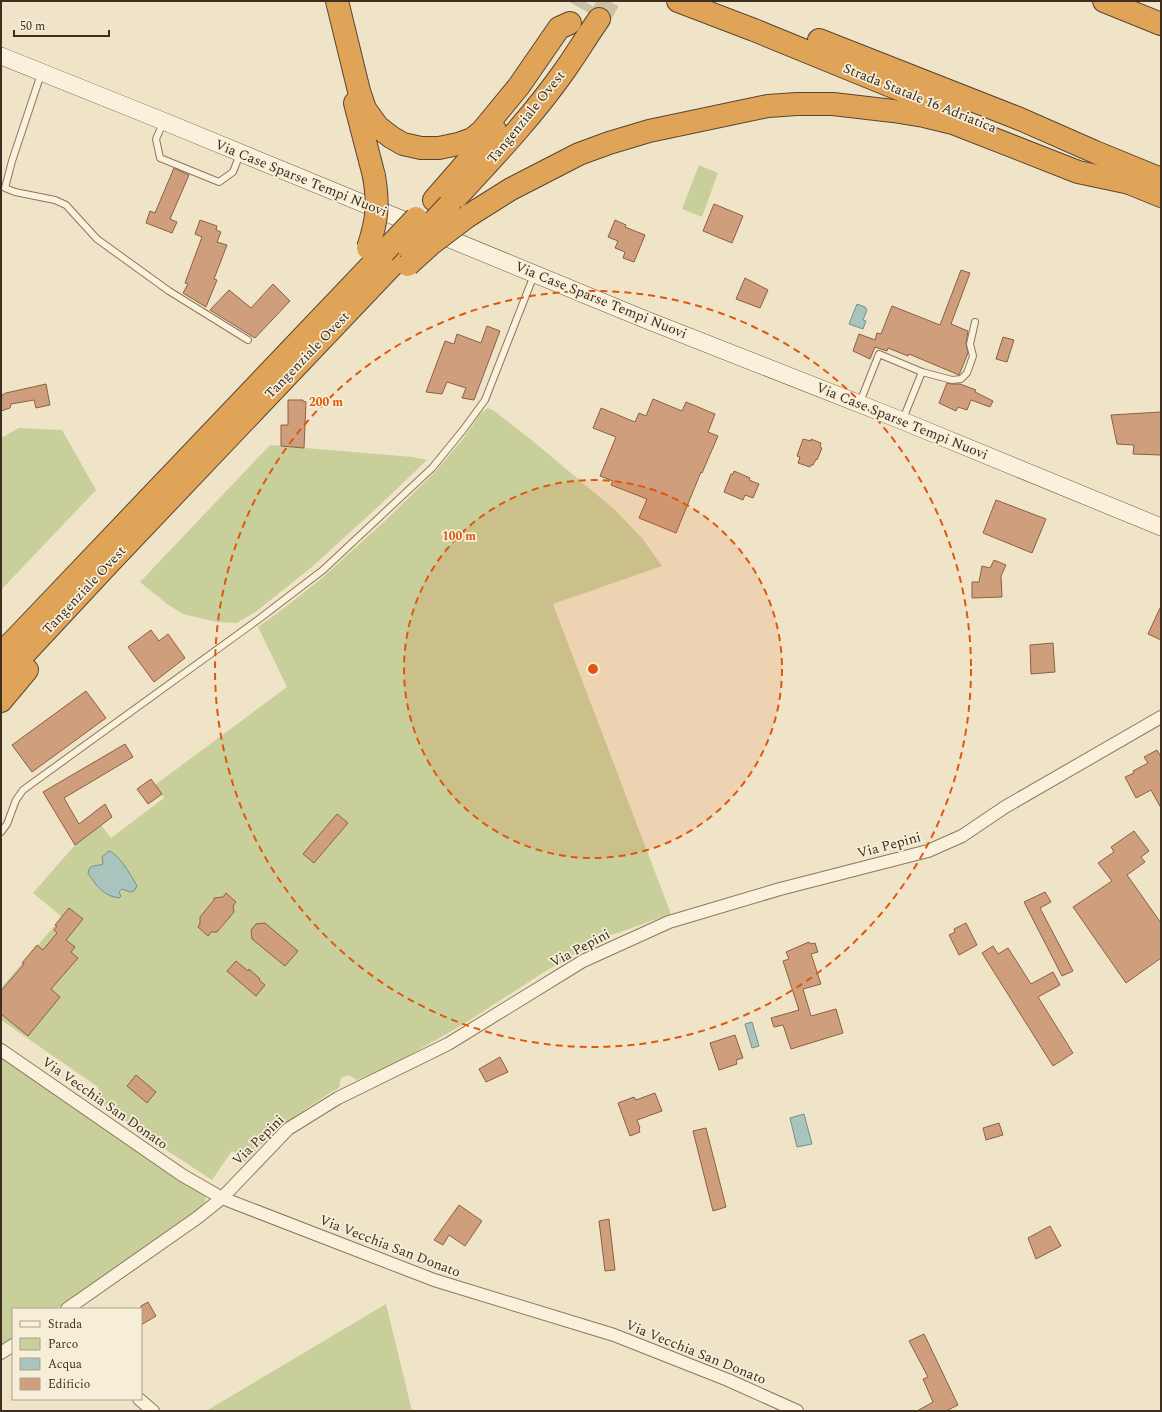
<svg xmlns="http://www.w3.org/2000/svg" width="1162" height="1412" font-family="Spectral,serif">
  <rect width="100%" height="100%" fill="#f0e4c8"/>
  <g fill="#c9cf9b">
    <path d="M 699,165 L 718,173 L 702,217 L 682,209 Z"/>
    <path d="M 488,408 L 493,410 L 534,442 L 615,510 L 642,538 L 662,566 L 553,604 L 671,914 L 609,936 L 549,969 L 462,1025 L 387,1068 L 357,1080 L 349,1075 L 341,1078 L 339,1088 L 333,1091 L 304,1110 L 271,1135 L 245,1162 L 232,1151 L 212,1180 L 151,1140 L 101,1103 L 98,1087 L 1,1020 L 1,988 L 62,917 L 33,893 L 75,845 L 101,825 L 111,838 L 164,798 L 155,785 L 287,687 L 258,627 L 284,608 L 322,578 L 387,519 L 433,474 L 463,439 L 481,413 Z"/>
    <path d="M 19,428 L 62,430 L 96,490 L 1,590 L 1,438 Z"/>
    <path d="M 270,445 L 413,457 L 427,460 L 381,504 L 313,566 L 257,611 L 237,623 L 217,622 L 183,614 L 167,604 L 140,582 Z"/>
    <path d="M 1,1056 L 206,1195 L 205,1204 L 192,1218 L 56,1309 L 13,1309 L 13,1338 L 1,1346 Z"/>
    <path d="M 386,1304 L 412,1411 L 206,1411 Z"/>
  </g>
  <g fill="#a9c4bc" stroke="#6f938a">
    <path d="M 857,304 L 865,307 L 867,310 L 863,320 L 866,321 L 863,329 L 849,324 Z"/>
    <path d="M 109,851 C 118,853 133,878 137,886 L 134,891 L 130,892 L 122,889 L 119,892 L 121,896 L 119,898 C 103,896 96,885 88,873 C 89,863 97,867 103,864 L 102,857 Z"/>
    <path d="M 752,1022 L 759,1046 L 752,1048 L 745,1024 Z"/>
    <path d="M 804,1114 L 812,1144 L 797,1147 L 790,1118 Z"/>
  </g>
  <g fill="#cf9f7d" stroke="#8d5f41">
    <path d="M 174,168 L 189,175 L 170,219 L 177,222 L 172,233 L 146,223 L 150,211 L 155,213 Z"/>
    <path d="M 714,204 L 743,216 L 732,243 L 703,231 Z"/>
    <path d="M 200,220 L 217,226 L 216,230 L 221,232 L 217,242 L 227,245 L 214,279 L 217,280 L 206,307 L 183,293 L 188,284 L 185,283 L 202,237 L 195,234 Z"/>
    <path d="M 615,220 L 626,225 L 625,227 L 645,235 L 634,262 L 623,258 L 625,252 L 615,248 L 618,241 L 608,237 Z"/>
    <path d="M 961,270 L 970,273 L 951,324 L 968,331 L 966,343 L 968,353 L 959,375 L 909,354 L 908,356 L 888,348 L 887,351 L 875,347 L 870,359 L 853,351 L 859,334 L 875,340 L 877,333 L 881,334 L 892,306 L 940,325 Z"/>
    <path d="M 745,278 L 768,290 L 760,308 L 736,299 Z"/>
    <path d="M 273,284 L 290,301 L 255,338 L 210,310 L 229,290 L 251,308 Z"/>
    <path d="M 487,326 L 500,331 L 474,400 L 462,398 L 466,388 L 447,382 L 442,394 L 426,392 L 445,341 L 454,344 L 457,334 L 481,343 Z"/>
    <path d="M 1003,337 L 1014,340 L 1007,362 L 996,359 Z"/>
    <path d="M 947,383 L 952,384 L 960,384 L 976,390 L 975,392 L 993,401 L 990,407 L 971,400 L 967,410 L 958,407 L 956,411 L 939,403 Z"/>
    <path d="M 46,384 L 50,405 L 36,408 L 34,400 L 11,404 L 10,408 L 1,411 L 2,395 L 6,393 Z"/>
    <path d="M 653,399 L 682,411 L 686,402 L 715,414 L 708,432 L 718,436 L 702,473 L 701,472 L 676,533 L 639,518 L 647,499 L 611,485 L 613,481 L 600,476 L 616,437 L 593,428 L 601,408 L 635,422 L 639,413 L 646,416 Z"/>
    <path d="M 288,400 L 303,400 L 303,401 L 306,402 L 304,448 L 281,446 L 281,425 L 288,425 Z"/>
    <path d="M 1161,412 L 1161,455 L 1133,454 L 1134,445 L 1117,444 L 1111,415 Z"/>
    <path d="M 803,439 L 811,441 L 811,439 L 821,443 L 820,447 L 822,448 L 817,460 L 816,459 L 813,465 L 811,465 L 810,467 L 798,463 L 800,457 L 797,456 Z"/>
    <path d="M 734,471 L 750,478 L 749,480 L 759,484 L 753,498 L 745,495 L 743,500 L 724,492 L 731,474 L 733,474 Z"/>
    <path d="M 996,500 L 1046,519 L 1032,553 L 983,533 Z"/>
    <path d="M 994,560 L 1006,565 L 1001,576 L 1002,597 L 972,598 L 972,582 L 979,582 L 982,566 L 990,568 Z"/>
    <path d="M 1161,606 L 1161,640 L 1148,634 Z"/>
    <path d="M 151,630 L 159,641 L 168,634 L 185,658 L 154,682 L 128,647 Z"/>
    <path d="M 1053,643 L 1055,672 L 1031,674 L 1030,645 Z"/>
    <path d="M 86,691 L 106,718 L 32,772 L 12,745 Z"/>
    <path d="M 125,744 L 133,757 L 64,798 L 79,824 L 105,804 L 112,817 L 75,845 L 43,792 Z"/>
    <path d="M 1157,750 L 1161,757 L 1161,808 L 1151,790 L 1136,798 L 1125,777 L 1134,773 L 1133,771 L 1148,763 L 1144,757 Z"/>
    <path d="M 151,779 L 162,794 L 148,804 L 137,789 Z"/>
    <path d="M 337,814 L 348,823 L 314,863 L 303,854 Z"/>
    <path d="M 1134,831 L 1149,851 L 1141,857 L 1145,862 L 1127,875 L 1161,923 L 1161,958 L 1126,983 L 1073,907 L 1112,881 L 1098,863 L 1114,852 L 1111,847 Z"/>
    <path d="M 1045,892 L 1051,902 L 1040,908 L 1073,971 L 1062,976 L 1024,902 Z"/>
    <path d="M 226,893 L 236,902 L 233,906 L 234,912 L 217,932 L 211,932 L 208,936 L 198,927 L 200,923 L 200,917 L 214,900 L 214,898 L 223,897 Z"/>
    <path d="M 69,908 L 83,919 L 66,940 L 75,947 L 71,952 L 78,958 L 51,989 L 60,997 L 28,1036 L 1,1014 L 1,991 L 24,964 L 22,963 L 37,945 L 43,950 L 57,933 L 54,930 L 57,926 L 55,925 Z"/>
    <path d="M 265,923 L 298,951 L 285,966 L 252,939 L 251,930 L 256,924 Z"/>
    <path d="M 966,923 L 977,945 L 959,955 L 949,935 L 955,932 L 954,929 Z"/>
    <path d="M 809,942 L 810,944 L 815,943 L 818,952 L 811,954 L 821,984 L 803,989 L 811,1016 L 836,1009 L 843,1033 L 791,1049 L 783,1025 L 774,1027 L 771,1018 L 799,1010 L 783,961 L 789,959 L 786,952 Z"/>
    <path d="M 993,946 L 998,954 L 1008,948 L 1031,984 L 1053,972 L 1060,985 L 1038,997 L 1073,1053 L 1053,1066 L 982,953 Z"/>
    <path d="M 236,961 L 248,971 L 249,969 L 260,979 L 259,980 L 265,985 L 256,996 L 227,971 Z"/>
    <path d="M 735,1035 L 743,1058 L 736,1060 L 737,1064 L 719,1070 L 710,1043 Z"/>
    <path d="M 500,1057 L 508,1072 L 486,1082 L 479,1069 Z"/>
    <path d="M 136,1075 L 156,1092 L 147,1103 L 127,1086 Z"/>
    <path d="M 655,1093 L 662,1111 L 637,1120 L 640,1128 L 639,1129 L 640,1132 L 630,1136 L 618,1103 L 634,1097 L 636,1100 Z"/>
    <path d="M 999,1123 L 1003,1135 L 986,1140 L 983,1128 Z"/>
    <path d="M 706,1128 L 726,1207 L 713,1211 L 693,1131 Z"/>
    <path d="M 459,1205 L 482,1221 L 465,1246 L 449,1235 L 443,1245 L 434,1240 Z"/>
    <path d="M 609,1219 L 615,1270 L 605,1271 L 599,1221 Z"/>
    <path d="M 1050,1226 L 1061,1246 L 1036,1259 L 1028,1238 Z"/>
    <path d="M 148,1302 L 156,1316 L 141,1325 L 141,1306 Z"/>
    <path d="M 924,1334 L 958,1405 L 946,1411 L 917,1411 L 933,1402 L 923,1379 L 928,1377 L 909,1341 Z"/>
  </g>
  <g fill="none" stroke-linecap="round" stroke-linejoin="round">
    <g stroke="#ccc0a6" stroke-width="22" stroke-dasharray="22 11" stroke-linecap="butt">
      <path d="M 580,8 L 584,1"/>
      <path d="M 599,19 L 609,1"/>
    </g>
    <defs>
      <g id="lane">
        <path d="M 41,74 L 12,161 L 5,188 L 15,192 L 55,200 L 66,205 L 97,239 L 169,291 L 248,340"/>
        <path d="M 163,123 L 156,139 L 160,158 L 219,182 L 233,172 L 240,154"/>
        <path d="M 860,402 L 879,354 L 922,372 L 952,380 L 961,379 L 967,373 L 973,356 L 970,344 L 975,322"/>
        <path d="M 903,419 L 922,372"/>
        <path d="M 1,832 L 7,824 L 16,800 L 23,790 L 259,619 L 323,570 L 432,468 L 463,430 L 485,400 L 534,275"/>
      </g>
      <g id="street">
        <path d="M 1,1050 L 182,1175 L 222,1198 L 434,1280 L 614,1335 L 728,1380 L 797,1411"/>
        <path d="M 67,1309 L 197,1218 L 222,1198 L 288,1129 L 338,1098 L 448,1044 L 583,961 L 669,922 L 780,889 L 928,851 L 962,836 L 1005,807 L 1161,717"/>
        <path d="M 1,1353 L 13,1345"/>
        <path d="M 139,1399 L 153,1411"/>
      </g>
      <path id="secondary" d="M 1,56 L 163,121 L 644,319 L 903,421 L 1161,527"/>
      <g id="highway">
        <path d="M 337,1 L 359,91 L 365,109 L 378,127 L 391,137 L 403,144 L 421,148 L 439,148 L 458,144 L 472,139 L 482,131 L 519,86 L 559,28 L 570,23"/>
        <path d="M 678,1 L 754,30 L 957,113"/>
        <path d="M 1104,1 L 1161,24"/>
        <path d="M 819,40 L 1020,119 L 1095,152 L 1161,179"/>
        <path d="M 355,103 L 374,176"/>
        <path d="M 1117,178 L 1161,196"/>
        <path d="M 434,200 L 495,130"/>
        <path d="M 453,201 C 492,159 532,117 565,70 C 577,53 587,36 599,19"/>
        <path d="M 468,216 L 511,189 L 579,154 L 609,143 L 649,131 L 739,112 L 768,106 L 797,104 L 833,104 L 893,111 L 924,116 L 953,123 L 1078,172 L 1130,183"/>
        <path d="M 1,654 L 384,252"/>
        <path d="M 1,679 L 110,562 L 400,257"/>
        <path d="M 1,701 L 27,670"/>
      </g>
    </defs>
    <use href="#lane" stroke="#8d765c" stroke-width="8"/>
    <use href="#street" stroke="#8d765c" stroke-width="14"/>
    <use href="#secondary" stroke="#6f573f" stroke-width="18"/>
    <use href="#highway" stroke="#5b4430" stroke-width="24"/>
    <use href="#lane" stroke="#faf1dc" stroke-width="6"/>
    <use href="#street" stroke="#faf1dc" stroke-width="12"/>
    <use href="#secondary" stroke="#faf1dc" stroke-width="17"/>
    <use href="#highway" stroke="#e0a458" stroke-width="22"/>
    <defs>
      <g id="highway-bridge">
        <path d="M 368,248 C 377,221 379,205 374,176"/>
        <path d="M 409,248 L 449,205"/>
        <path d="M 384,252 L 416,218"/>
        <path d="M 408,265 L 431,244 L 468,216"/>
      </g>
    </defs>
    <use href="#highway-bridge" stroke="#5b4430" stroke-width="24" stroke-linecap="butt"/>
    <use href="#highway-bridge" stroke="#e0a458" stroke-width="22"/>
  </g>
  <circle cx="593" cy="669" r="189" fill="#df570d" fill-opacity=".12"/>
  <g fill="none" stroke="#df570d" stroke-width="2" stroke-dasharray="7 5">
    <circle cx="593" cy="669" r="189"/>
    <circle cx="593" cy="669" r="378"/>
  </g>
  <g text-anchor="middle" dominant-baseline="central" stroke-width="3.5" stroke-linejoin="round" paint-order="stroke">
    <g font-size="14" fill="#3d2e20" stroke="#f7eed8">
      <text transform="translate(920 98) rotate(22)">Strada Statale 16 Adriatica</text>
      <text transform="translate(526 117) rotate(-51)">Tangenziale Ovest</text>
      <text transform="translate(301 178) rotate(22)">Via Case Sparse Tempi Nuovi</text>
      <text transform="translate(601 300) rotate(22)">Via Case Sparse Tempi Nuovi</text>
      <text transform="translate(307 355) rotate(-46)">Tangenziale Ovest</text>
      <text transform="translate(902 421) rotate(22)">Via Case Sparse Tempi Nuovi</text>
      <text transform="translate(84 590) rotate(-47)">Tangenziale Ovest</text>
      <text transform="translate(889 845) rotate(-15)">Via Pepini</text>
      <text transform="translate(580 948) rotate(-28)">Via Pepini</text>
      <text transform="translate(105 1103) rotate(35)">Via Vecchia San Donato</text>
      <text transform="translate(258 1140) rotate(-44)">Via Pepini</text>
      <text transform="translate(390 1246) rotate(21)">Via Vecchia San Donato</text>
      <text transform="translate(696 1352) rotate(22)">Via Vecchia San Donato</text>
    </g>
  </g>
  <circle cx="593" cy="669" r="6" fill="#df570d" stroke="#f7eed8" stroke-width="2"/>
  <g font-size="12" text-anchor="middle" font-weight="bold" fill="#df570d" stroke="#f7eed8" stroke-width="3.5" stroke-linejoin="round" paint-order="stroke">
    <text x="326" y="406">200 m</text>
    <text x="459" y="540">100 m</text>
  </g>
  <rect width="1162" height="1412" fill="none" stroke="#3d2e20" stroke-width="4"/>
  <rect x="12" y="1308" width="130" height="92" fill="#f7eed8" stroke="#ada18e"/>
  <rect x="20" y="1321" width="20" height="6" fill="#faf1dc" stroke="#ada18e"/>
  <text x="48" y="1328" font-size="12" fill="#3d2e20">Strada</text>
  <rect x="20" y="1338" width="20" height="12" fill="#c9cf9b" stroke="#ada18e"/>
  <text x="48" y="1348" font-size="12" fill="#3d2e20">Parco</text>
  <rect x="20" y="1358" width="20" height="12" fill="#a9c4bc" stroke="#ada18e"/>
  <text x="48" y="1368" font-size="12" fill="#3d2e20">Acqua</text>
  <rect x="20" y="1378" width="20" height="12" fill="#cf9f7d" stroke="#ada18e"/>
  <text x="48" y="1388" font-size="12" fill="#3d2e20">Edificio</text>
  <path d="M14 30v6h95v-6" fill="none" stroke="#3d2e20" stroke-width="2"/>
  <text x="20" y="30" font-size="12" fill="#3d2e20" stroke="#f7eed8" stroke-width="3" paint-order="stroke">50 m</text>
</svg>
